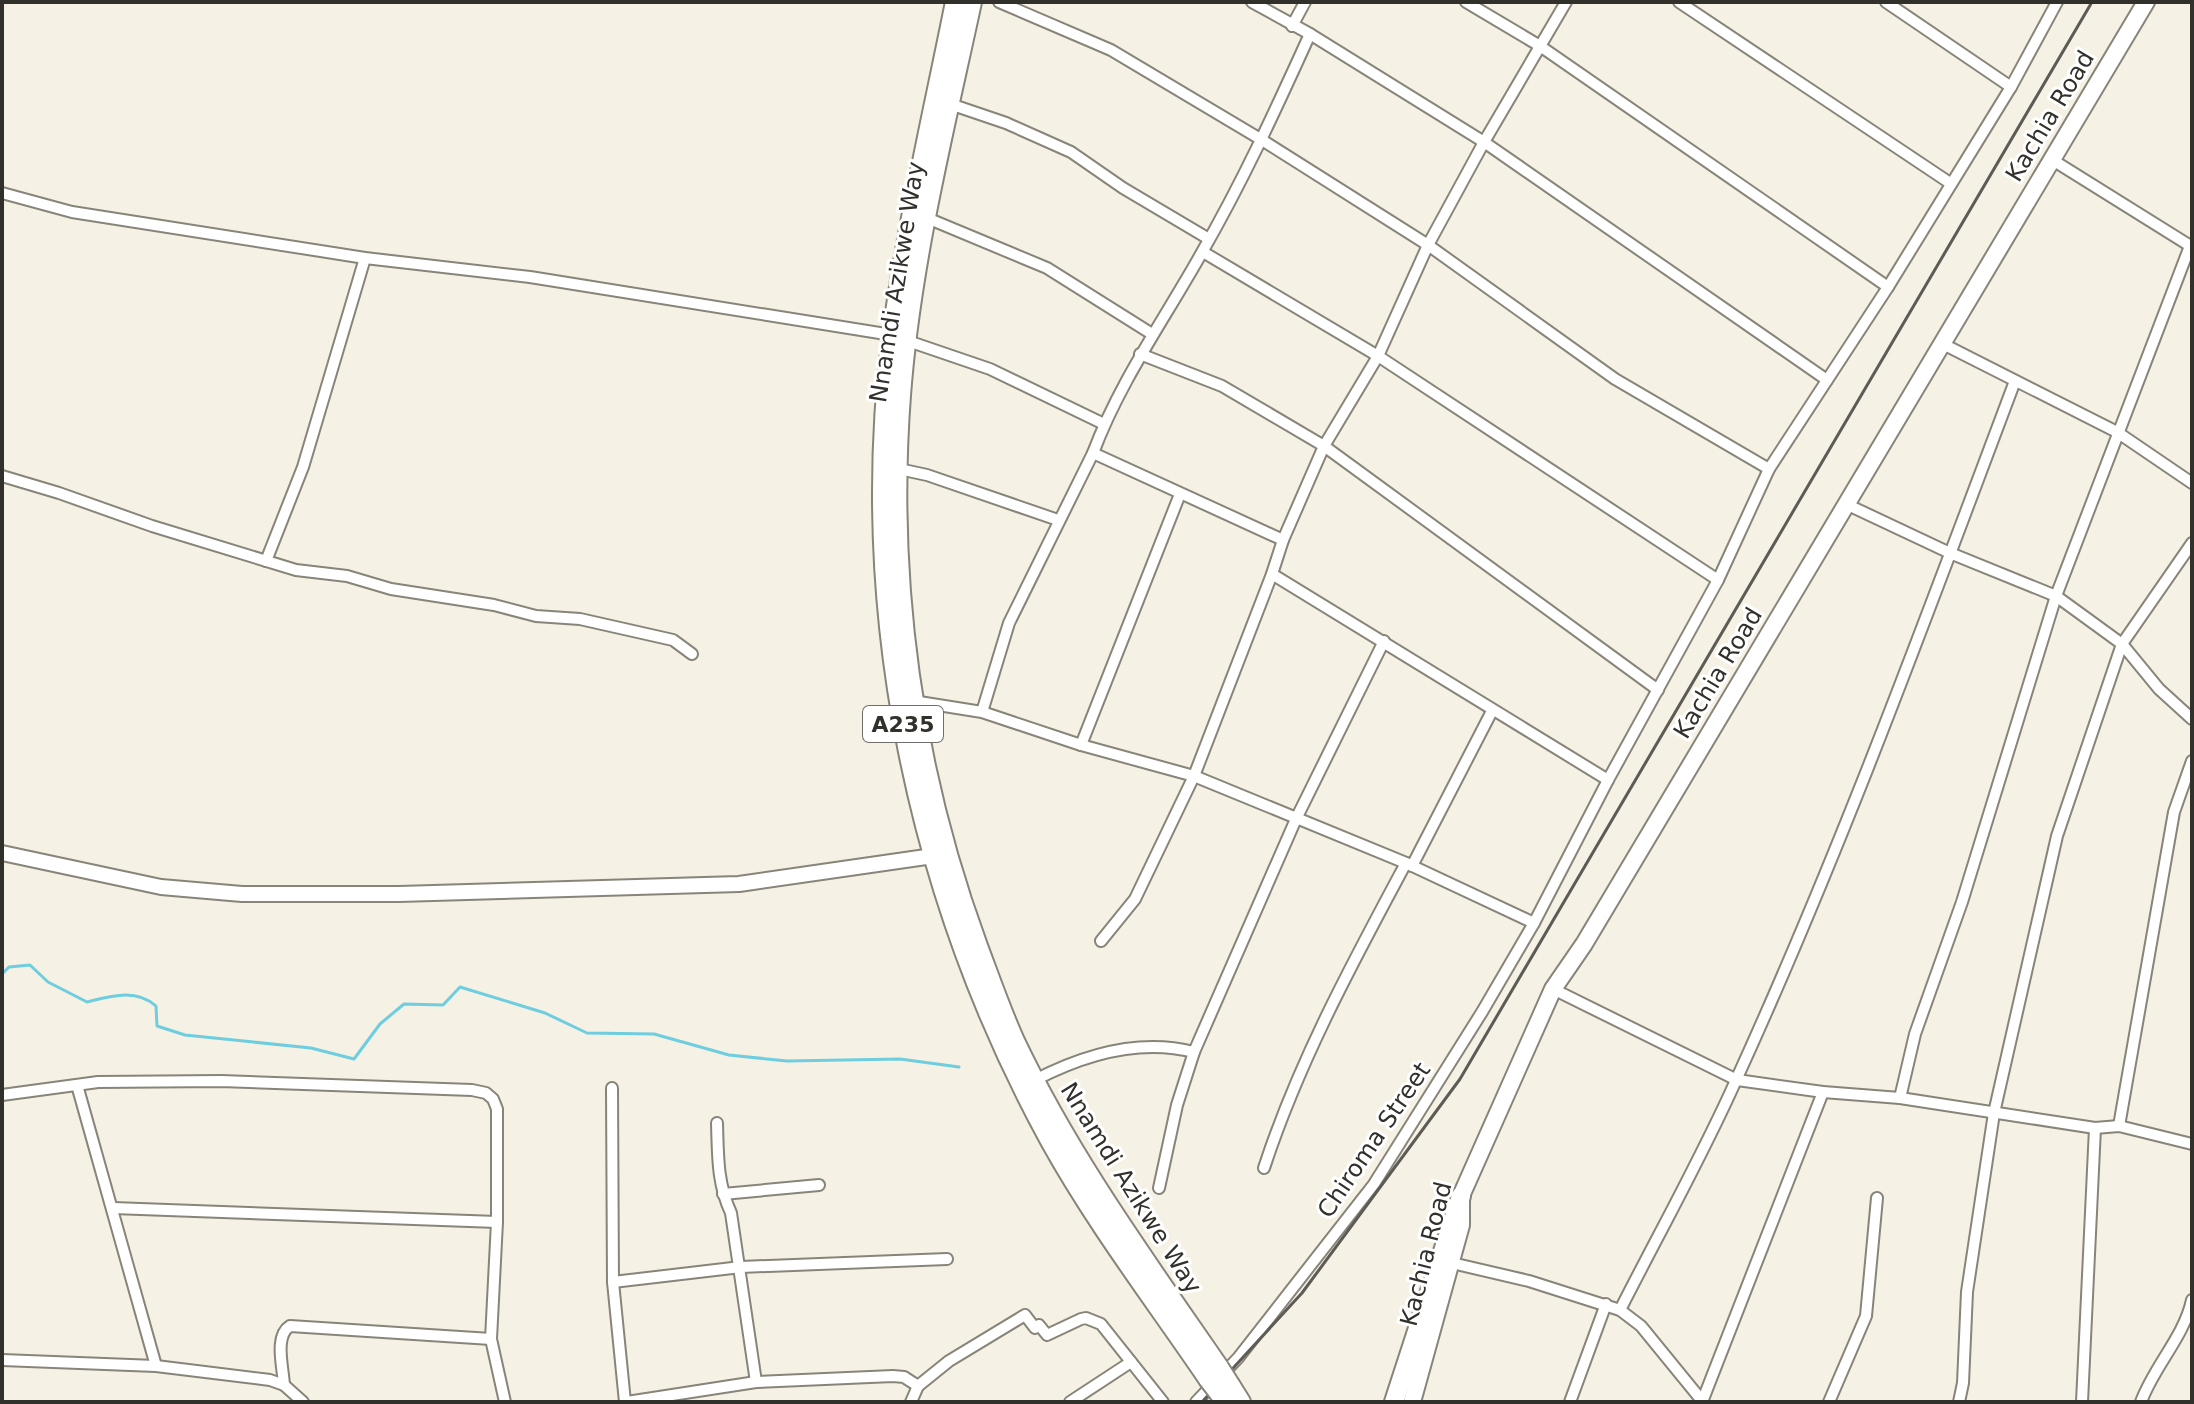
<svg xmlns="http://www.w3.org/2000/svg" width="2194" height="1404" font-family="'DejaVu Sans',sans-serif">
  <rect width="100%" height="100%" fill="#f5f1e5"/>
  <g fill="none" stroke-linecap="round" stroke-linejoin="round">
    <path stroke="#6ecddf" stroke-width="3" d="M 2,974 L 9,967 L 30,965 L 48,982 L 87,1002 C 111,996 136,988 156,1006 L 157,1026 L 185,1035 L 311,1048 L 354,1059 L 380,1024 L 404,1004 L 443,1005 L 460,987 L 545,1013 L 587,1033 L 654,1034 L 729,1055 L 787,1061 L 900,1059 L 959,1067"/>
    <defs>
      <g id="street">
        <path d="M 999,2 L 1111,50 L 1262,140 L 1428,245 L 1615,379 L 1769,469"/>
        <path d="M 1252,2 L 1310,34 L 1484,142 L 1827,380"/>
        <path d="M 1466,2 L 1540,46 L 1888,287"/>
        <path d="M 1679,2 L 1950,183"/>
        <path d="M 1886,2 L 2011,87"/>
        <path d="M 1292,26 L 1305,2"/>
        <path d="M 950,104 L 1006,123 L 1071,152 L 1123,188 L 1209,239"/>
        <path d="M 2051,159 L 2192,247"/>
        <path d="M 2,193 L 72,212 L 365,258 L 530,277 L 892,335"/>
        <path d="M 927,218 L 1047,268 L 1152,334"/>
        <path d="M 1203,252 L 1378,356 L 1718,580"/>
        <path d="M 908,341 L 990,369 L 1104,424"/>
        <path d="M 1943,344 L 2117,432 L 2192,483"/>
        <path d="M 1140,354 L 1222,386 L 1324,446 L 1658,690"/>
        <path d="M 1093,453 L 1283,540"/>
        <path d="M 899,469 L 927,475 L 1058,520"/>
        <path d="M 2,476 L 59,493 L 152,526 L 296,570 L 347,576 L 391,589 L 494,605 L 536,616 L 580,619 L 673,640 L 692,654"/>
        <path d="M 1848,505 L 1950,553 L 2056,596 L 2122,644 L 2159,689 L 2192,719"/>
        <path d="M 266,561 L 303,467 L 365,258"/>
        <path d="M 1272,574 L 1608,780"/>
        <path d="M 913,701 L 982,712 L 1081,745 L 1194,776 L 1406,863 L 1534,923"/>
        <path d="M 982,712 L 1009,623 L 1093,453 C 1120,381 1164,320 1201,254 C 1242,183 1276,109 1310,34"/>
        <path d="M 1081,745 L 1180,494"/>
        <path d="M 1412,866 L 1492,711"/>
        <path d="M 1101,941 L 1135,899 L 1194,776 L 1272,574 L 1283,540 L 1324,446 L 1378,356 L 1428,245 L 1484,142 L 1566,2"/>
        <path d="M 1553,989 L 1737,1080 L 1823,1092 L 1900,1098 L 2095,1128 L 2119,1126 L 2192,1144"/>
        <path d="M 1035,1080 C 1085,1054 1139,1038 1194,1052"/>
        <path d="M 77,1085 L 156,1366"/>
        <path d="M 612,1088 L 613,1282 L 625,1402"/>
        <path d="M 2,1095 L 98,1082 L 221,1081 L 472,1090 L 486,1093 L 493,1099 L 497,1109 L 497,1222 L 491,1339 L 505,1402"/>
        <path d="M 1900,1098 L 1915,1034 L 1962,902 L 2056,596 L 2190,246"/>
        <path d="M 717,1123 C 718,1155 717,1183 731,1213 L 756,1382"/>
        <path d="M 2119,1126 L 2174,812 L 2192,761"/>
        <path d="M 1264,1168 C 1299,1061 1353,962 1406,863"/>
        <path d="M 1159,1188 L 1177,1105 L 1194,1052 L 1296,819 L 1384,641"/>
        <path d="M 723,1194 L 819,1185"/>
        <path d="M 113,1208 L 497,1222"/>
        <path d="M 1452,1263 L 1529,1281 L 1620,1310 L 1641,1326 L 1703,1402"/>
        <path d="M 613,1282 L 741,1267 L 947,1259"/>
        <path d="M 1620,1310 C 1659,1233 1702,1157 1737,1078 C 1841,850 1927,615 2015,381"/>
        <path d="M 2,1360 L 156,1366 L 270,1380 L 284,1385 L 303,1402"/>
        <path d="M 284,1385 C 283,1367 274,1336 290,1326 L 491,1339"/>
        <path d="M 627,1402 L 756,1382 L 893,1376 L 904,1377 L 918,1386 L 949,1361 L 1025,1315 L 1035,1328 L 1039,1325 L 1047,1335 L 1081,1319 L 1086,1318 L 1101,1324 L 1163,1402"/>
        <path d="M 911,1402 L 918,1386"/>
        <path d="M 1070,1402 L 1131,1362"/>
        <path d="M 1196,1402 L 1238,1358 L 1374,1184 L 1482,1012 L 1534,923 L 1608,780 L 1718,580 L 1769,469 L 1888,287 L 2011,87 L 2057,2"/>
        <path d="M 1570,1402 L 1606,1304"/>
        <path d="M 1702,1402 L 1823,1092"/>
        <path d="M 1829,1402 L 1866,1316 L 1877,1198"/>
        <path d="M 1959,1402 L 1963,1383 L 1967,1292 L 1994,1113 L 2057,836 L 2122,644 L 2192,543"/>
        <path d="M 2082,1402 L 2095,1128"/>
        <path d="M 2141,1402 C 2154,1366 2184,1337 2192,1300"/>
      </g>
      <path id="secondary" d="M 2,853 L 161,887 L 242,894 L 399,894 L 739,884 L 933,856"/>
      <path id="primary" d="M 1412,1402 L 1461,1225 L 1461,1196 L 1553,989 L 1584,944 L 2146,2"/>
      <g id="highway">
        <path d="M 955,2 C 933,112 907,222 892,334 C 857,611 916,896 1050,1141 C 1096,1224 1155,1301 1208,1379"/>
        <path d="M 972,2 C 944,132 911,263 901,395 C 887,582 913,770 978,946 C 990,978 1001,1010 1015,1041 C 1070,1157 1146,1261 1219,1367"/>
        <path d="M 1231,1386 L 1241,1402"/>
        <path d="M 1394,1402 L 1461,1196"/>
      </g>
    </defs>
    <use href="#street" stroke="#888479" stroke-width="14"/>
    <use href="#secondary" stroke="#888479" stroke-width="18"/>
    <use href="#primary" stroke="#888479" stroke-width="20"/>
    <use href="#highway" stroke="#888479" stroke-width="22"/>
    <use href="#street" stroke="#fff" stroke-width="10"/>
    <use href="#secondary" stroke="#fff" stroke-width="14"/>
    <use href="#primary" stroke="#fff" stroke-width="16"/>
    <use href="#highway" stroke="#fff" stroke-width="18"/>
    <path stroke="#5d5b55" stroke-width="3" d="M 1202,1402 L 1302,1293 L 1460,1079 L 2092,2"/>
    <defs>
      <g id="highway-bridge">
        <path d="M 1219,1367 L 1231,1386"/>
        <path d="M 1208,1379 L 1221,1396"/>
      </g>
    </defs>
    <use href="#highway-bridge" stroke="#888479" stroke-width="22" stroke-linecap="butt"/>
    <use href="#highway-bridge" stroke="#fff" stroke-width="18"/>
  </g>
  <g text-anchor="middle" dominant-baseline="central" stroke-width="6" stroke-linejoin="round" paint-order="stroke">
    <rect fill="#fff" stroke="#6f6e6b" stroke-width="2" x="863" y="706" width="80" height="36" rx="6"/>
    <g font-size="22" font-weight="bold" fill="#31302b">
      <text x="903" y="724">A235</text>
    </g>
    <g font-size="24" fill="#31302b" stroke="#fff">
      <text transform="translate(2050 116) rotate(-59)">Kachia Road</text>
      <text transform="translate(897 282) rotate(-81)">Nnamdi Azikwe Way</text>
      <text transform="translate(1718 673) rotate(-59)">Kachia Road</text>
      <text transform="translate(1374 1140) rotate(-56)">Chiroma Street</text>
      <text transform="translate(1131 1188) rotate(58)">Nnamdi Azikwe Way</text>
      <text transform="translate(1426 1254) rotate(-76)">Kachia Road</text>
    </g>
  </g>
  <rect width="2194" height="1404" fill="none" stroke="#31302b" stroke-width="8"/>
</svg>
